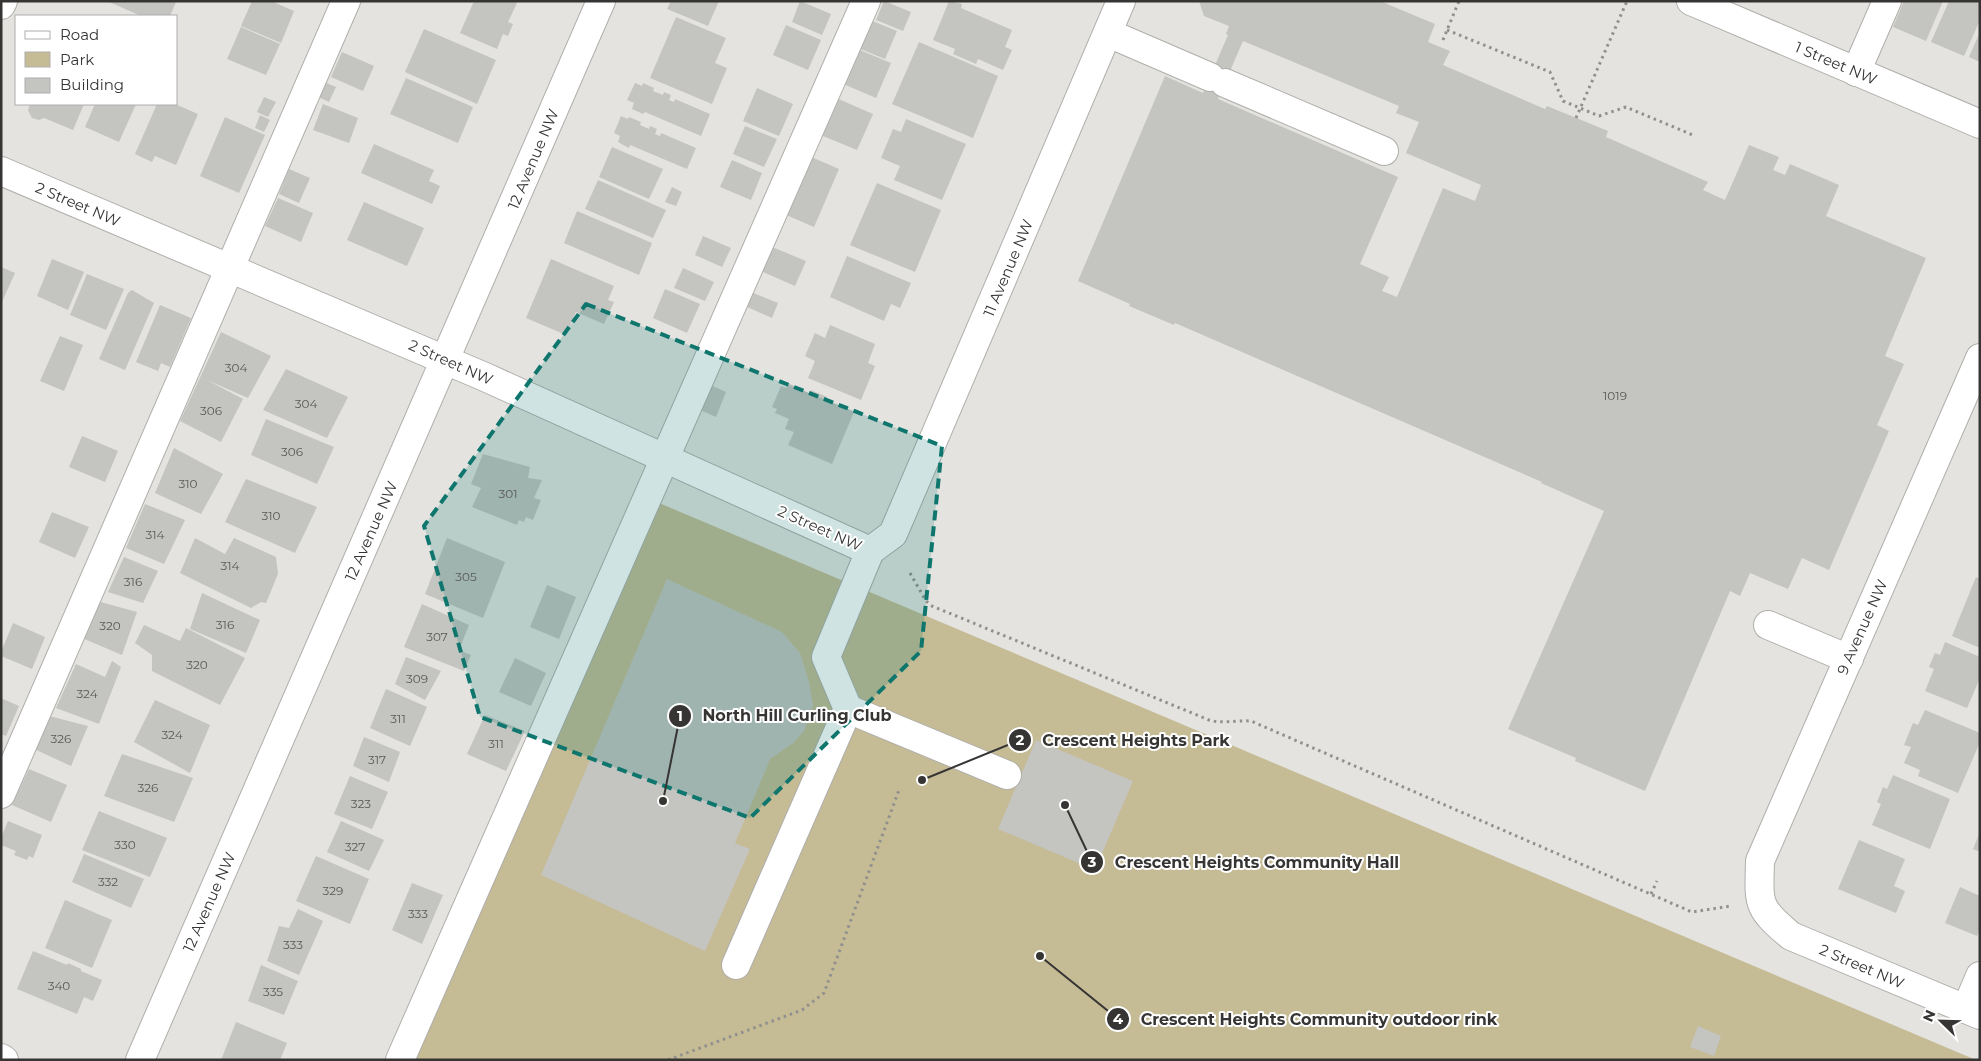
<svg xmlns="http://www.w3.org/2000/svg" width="1981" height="1061" font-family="Montserrat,sans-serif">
  <rect width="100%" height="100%" fill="#e4e3e0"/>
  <path fill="#c5bb95" d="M 652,500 L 1976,1060 L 409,1060 Z"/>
  <g fill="#c4c4c0" fill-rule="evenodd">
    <path d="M 107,1 L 174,1 L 176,2 L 170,16 L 141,16 Z"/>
    <path d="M 252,1 L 271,1 L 294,11 L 281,43 L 241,26 Z"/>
    <path d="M 474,1 L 513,1 L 517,3 L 508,22 L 513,24 L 508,36 L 503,34 L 497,49 L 460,33 Z"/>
    <path d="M 671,1 L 719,1 L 708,26 L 667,9 Z"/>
    <path d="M 800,1 L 831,14 L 822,35 L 792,22 Z"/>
    <path d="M 884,1 L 911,12 L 903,31 L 876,20 Z"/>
    <path d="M 949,1 L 962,4 L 961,8 L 1012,30 L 1005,47 L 1012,50 L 1003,70 L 978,59 L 976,64 L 953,54 L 955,49 L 933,40 Z"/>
    <path d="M 1199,1 L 1380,1 L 1435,24 L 1428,42 L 1450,51 L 1443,65 L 1545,109 L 1547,106 L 1608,131 L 1606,137 L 1708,182 L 1703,190 L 1725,200 L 1749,145 L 1779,157 L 1773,170 L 1785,175 L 1790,164 L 1839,185 L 1826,216 L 1926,258 L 1885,356 L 1904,364 L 1877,425 L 1889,431 L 1829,570 L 1802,558 L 1788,589 L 1750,573 L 1740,596 L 1730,591 L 1645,791 L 1575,761 L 1576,758 L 1508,729 L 1604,511 L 1541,483 L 1542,482 L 1175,323 L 1174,325 L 1129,306 L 1130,304 L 1078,281 L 1165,76 L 1203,93 L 1228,35 L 1226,34 L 1229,26 L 1204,16 ZM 1243,41 L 1399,106 L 1396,113 L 1419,122 L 1406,153 L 1481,185 L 1475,201 L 1443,188 L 1397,297 L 1382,291 L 1389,277 L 1360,264 L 1398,177 L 1218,99 Z"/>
    <path d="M 1904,1 L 1943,1 L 1926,41 L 1893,27 Z"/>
    <path d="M 1949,1 L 1980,1 L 1980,20 L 1964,56 L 1931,42 Z"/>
    <path d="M 676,17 L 726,38 L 715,63 L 727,68 L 712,104 L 650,78 Z"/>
    <path d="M 870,20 L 897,31 L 885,59 L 858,48 Z"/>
    <path d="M 786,25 L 821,40 L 808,70 L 773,55 Z"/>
    <path d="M 241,27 L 280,44 L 266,75 L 227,59 Z"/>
    <path d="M 424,29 L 496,60 L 477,104 L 405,72 Z"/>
    <path d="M 1980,32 L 1980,62 L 1969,57 Z"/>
    <path d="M 919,42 L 998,76 L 973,138 L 892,104 Z"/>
    <path d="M 855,48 L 891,63 L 876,98 L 841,83 Z"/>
    <path d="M 342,52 L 374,66 L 363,91 L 331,77 Z"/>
    <path d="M 406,78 L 473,107 L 458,143 L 390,114 Z"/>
    <path d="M 324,82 L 336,87 L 329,102 L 318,97 Z"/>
    <path d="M 635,83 L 642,86 L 643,83 L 654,88 L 653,91 L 663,95 L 664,92 L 671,95 L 669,100 L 674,102 L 675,99 L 710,114 L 701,136 L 645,112 L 643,114 L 632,109 L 634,103 L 627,100 Z"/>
    <path d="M 757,88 L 793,104 L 779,136 L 743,121 Z"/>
    <path d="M 264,97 L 276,102 L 268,117 L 257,112 Z"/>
    <path d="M 834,97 L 873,114 L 857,150 L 818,134 Z"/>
    <path d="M 30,104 L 84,104 L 73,130 L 44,118 L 39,120 L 32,118 L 28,110 Z"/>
    <path d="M 95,104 L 136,104 L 119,142 L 85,127 Z"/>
    <path d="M 157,104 L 175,104 L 198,114 L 176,165 L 155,156 L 152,162 L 135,154 Z"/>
    <path d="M 323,104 L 358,118 L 349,143 L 313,130 Z"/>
    <path d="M 260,115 L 270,120 L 264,132 L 255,128 Z"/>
    <path d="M 621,116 L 628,119 L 629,117 L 641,122 L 640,125 L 649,129 L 650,126 L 657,129 L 655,134 L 660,136 L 661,133 L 696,148 L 687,169 L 630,145 L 629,148 L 618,142 L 620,136 L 614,133 Z"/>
    <path d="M 225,117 L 265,135 L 239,193 L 200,176 Z"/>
    <path d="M 906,119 L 966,144 L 942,200 L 894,180 L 900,166 L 881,158 L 893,129 L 901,132 Z"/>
    <path d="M 745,126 L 777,139 L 764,167 L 733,154 Z"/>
    <path d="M 374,144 L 434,170 L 429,181 L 440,186 L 432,204 L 361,173 Z"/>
    <path d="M 612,147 L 663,169 L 649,199 L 599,177 Z"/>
    <path d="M 809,156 L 839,169 L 814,227 L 784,214 Z"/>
    <path d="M 732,160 L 762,173 L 751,200 L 720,187 Z"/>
    <path d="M 289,169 L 310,178 L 299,203 L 279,194 Z"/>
    <path d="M 598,180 L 666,210 L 653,238 L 585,209 Z"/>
    <path d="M 877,183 L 941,210 L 915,272 L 850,245 Z"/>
    <path d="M 672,187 L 682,192 L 676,206 L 665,202 Z"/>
    <path d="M 278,198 L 313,213 L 301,242 L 265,226 Z"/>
    <path d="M 364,202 L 424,228 L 407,266 L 347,240 Z"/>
    <path d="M 577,211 L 652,243 L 639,275 L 564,243 Z"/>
    <path d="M 703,236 L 731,248 L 722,267 L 695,255 Z"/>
    <path d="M 772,247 L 806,261 L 795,286 L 761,271 Z"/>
    <path d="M 847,256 L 911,283 L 900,308 L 891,304 L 884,321 L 830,297 Z"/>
    <path d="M 52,259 L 84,272 L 68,310 L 37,296 Z"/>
    <path d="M 551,259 L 614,286 L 608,300 L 614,302 L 604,324 L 576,312 L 566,335 L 526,318 Z"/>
    <path d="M 1,267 L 15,273 L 1,304 Z"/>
    <path d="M 683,268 L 714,282 L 705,301 L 674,288 Z"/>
    <path d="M 87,274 L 124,289 L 106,330 L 70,315 Z"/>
    <path d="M 665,289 L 700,304 L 687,333 L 653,318 Z"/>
    <path d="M 132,290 L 154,303 L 125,370 L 99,359 L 128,293 Z"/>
    <path d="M 751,292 L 778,303 L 772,318 L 745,306 Z"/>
    <path d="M 160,305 L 191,318 L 170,367 L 161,363 L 158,371 L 136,362 Z"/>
    <path d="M 830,325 L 875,344 L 868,363 L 875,366 L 861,400 L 808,378 L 815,361 L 805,356 L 815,333 L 825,338 Z"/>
    <path d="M 221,332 L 271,356 L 248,398 L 207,380 L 243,399 L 221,442 L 180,421 Z"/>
    <path d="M 60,336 L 83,345 L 64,391 L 40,381 Z"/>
    <path d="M 286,369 L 348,397 L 327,438 L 263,410 Z"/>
    <path d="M 788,383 L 809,393 L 811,390 L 827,397 L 826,400 L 854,412 L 832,464 L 788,445 L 794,432 L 785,429 L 789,419 L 775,413 L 777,409 L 772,407 L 781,386 L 786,388 Z"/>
    <path d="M 708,384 L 726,392 L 716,417 L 698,409 Z"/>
    <path d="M 266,419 L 334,447 L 317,484 L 251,455 Z"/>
    <path d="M 82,436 L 118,451 L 105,482 L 69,467 Z"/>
    <path d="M 174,448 L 223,474 L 201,514 L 155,493 Z"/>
    <path d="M 483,454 L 530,467 L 528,478 L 542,480 L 534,498 L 541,500 L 533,520 L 526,517 L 524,522 L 519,520 L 517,525 L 472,507 L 481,488 L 471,484 Z"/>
    <path d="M 246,479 L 317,507 L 295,553 L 225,522 Z"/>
    <path d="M 145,504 L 185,520 L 164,564 L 126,548 Z"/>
    <path d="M 52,512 L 89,527 L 75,558 L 39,542 Z"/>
    <path d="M 195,538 L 225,554 L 234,538 L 276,557 L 278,574 L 266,603 L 261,602 L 251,608 L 180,573 Z"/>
    <path d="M 447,538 L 505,562 L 483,618 L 425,594 Z"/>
    <path d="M 124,557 L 158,571 L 143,603 L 108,592 Z"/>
    <path d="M 1976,577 L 1980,579 L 1980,648 L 1952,636 Z"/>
    <path d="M 667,579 L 782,632 L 800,653 L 809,682 L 813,705 L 804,731 L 793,743 L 770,759 L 735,843 L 750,849 L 705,951 L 541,875 Z"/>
    <path d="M 547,585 L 576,597 L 559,639 L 530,627 Z"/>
    <path d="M 202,593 L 260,620 L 246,653 L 190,629 Z"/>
    <path d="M 97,601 L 137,612 L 122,655 L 82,638 Z"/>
    <path d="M 422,604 L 469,625 L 459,650 L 471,655 L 464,671 L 404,647 Z"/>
    <path d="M 13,623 L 45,637 L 32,669 L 1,656 L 1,652 Z"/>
    <path d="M 144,625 L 180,641 L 186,628 L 245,658 L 220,705 L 152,671 L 152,655 L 135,643 Z"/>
    <path d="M 1945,642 L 1980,657 L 1980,678 L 1967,708 L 1925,691 L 1934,669 L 1929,667 L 1935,653 L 1940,655 Z"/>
    <path d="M 406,657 L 441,671 L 425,700 L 395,684 Z"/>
    <path d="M 515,658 L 546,673 L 531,706 L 499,692 Z"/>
    <path d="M 112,661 L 121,667 L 99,724 L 56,708 L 76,664 L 105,677 Z"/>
    <path d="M 386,689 L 427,707 L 410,746 L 370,728 Z"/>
    <path d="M 1,698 L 19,706 L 6,736 L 1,734 Z"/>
    <path d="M 155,700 L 210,725 L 190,773 L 134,742 Z"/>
    <path d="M 1925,710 L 1980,733 L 1980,742 L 1958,793 L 1918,776 L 1920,770 L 1904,763 L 1911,747 L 1904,745 L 1913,723 L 1918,725 Z"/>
    <path d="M 485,715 L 525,731 L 506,771 L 467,754 Z"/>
    <path d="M 49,716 L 88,726 L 71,766 L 34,749 Z"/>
    <path d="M 364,737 L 400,752 L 389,782 L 353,766 Z"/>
    <path d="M 1036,740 L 1133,781 L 1095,870 L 998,829 Z"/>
    <path d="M 122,754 L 193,778 L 174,822 L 104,796 Z"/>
    <path d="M 29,769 L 67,785 L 51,822 L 12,805 Z"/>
    <path d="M 1893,775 L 1950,799 L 1930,849 L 1872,825 L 1881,804 L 1877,802 L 1883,787 L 1887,789 Z"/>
    <path d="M 350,776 L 388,792 L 372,829 L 334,814 Z"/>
    <path d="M 99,811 L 167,838 L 150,877 L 82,850 Z"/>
    <path d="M 8,821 L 42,835 L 33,858 L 29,856 L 27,860 L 14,855 L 16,851 L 1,845 L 1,838 Z"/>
    <path d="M 341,821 L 384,840 L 369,871 L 327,852 Z"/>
    <path d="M 1980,832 L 1980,852 L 1973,849 Z"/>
    <path d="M 1859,840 L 1905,859 L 1894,886 L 1905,891 L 1896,913 L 1838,889 Z"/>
    <path d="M 84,854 L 144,879 L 131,908 L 72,882 Z"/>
    <path d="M 316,856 L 369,879 L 350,924 L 296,901 Z"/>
    <path d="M 412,883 L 443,895 L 422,944 L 392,930 Z"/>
    <path d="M 1960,887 L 1980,896 L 1980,930 L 1977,936 L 1945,923 Z"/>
    <path d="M 65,900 L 112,920 L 92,968 L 45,948 Z"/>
    <path d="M 298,909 L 323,921 L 299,975 L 267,961 L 279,926 L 289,928 Z"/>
    <path d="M 33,951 L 67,965 L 68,963 L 81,969 L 81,971 L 102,980 L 93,1001 L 84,997 L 77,1014 L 17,989 Z"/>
    <path d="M 261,965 L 298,981 L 284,1015 L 248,1001 Z"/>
    <path d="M 236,1022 L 287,1043 L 280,1060 L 221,1060 Z"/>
    <path d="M 1698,1026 L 1721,1036 L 1714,1056 L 1690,1047 Z"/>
  </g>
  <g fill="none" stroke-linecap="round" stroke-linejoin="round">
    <defs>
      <g id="minor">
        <path d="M 1691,1 L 1980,124"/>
        <path d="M 1,5 L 3,1"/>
        <path d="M 1108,33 L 1210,77"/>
        <path d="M 1856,72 L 1887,1"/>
        <path d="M 1225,83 L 1384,151"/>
        <path d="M 1,171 L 485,377 L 870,551 L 893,534 L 1121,1"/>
        <path d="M 1980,358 L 1760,861 C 1759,904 1756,907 1791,936 L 1980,1015"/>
        <path d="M 1768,625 L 1849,659"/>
        <path d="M 848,709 L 826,657 L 870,551"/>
        <path d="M 1,794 L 346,1"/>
        <path d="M 736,965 L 848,709 L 1007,775"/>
        <path d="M 1966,1009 L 1980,976"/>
        <path d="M 1,1058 L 4,1060"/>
        <path d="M 140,1060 L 601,1"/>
        <path d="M 400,1060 L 866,1"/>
      </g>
    </defs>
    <use href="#minor" stroke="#afaeab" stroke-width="30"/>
    <g stroke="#91908d" stroke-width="3" stroke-dasharray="2.5 4" stroke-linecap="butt">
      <path d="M 1447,30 L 1550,72 L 1563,101 L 1599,116 L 1626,107 L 1695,136"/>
      <path d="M 1443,40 L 1459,1"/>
      <path d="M 1576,118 L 1627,1"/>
      <path d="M 910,573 L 926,601 L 932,606 L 1209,720 C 1222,724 1236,720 1251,721 L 1692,912 L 1731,906"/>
      <path d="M 1651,894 L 1657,881"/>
      <path d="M 668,1060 L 802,1010 L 824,993 L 899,790"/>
    </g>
    <use href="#minor" stroke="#fff" stroke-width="28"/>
  </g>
  <path fill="#0f766e" fill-opacity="0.2" stroke="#0f766e" stroke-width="4" stroke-dasharray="10 6" stroke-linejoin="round" d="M 586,304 L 942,446 L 921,651 L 750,818 L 480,717 L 424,526 Z"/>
  <g text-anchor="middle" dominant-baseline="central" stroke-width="4" stroke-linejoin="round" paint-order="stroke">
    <g font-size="12" fill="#5a5957">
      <text x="236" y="367">304</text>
      <text x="1615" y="395">1019</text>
      <text x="306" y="403">304</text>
      <text x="211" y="410">306</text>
      <text x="292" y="451">306</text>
      <text x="188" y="483">310</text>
      <text x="508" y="493">301</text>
      <text x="271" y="515">310</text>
      <text x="155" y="534">314</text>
      <text x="230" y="565">314</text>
      <text x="466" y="576">305</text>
      <text x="133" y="581">316</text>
      <text x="225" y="624">316</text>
      <text x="110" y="625">320</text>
      <text x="437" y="636">307</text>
      <text x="197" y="664">320</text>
      <text x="417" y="678">309</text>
      <text x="87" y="693">324</text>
      <text x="398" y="718">311</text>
      <text x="172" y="734">324</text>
      <text x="61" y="738">326</text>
      <text x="496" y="743">311</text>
      <text x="377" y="759">317</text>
      <text x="148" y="787">326</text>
      <text x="361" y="803">323</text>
      <text x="125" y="844">330</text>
      <text x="355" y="846">327</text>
      <text x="108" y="881">332</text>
      <text x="333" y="890">329</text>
      <text x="418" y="913">333</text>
      <text x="293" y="944">333</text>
      <text x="59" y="985">340</text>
      <text x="273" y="991">335</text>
    </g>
    <g font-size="15" fill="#363534" stroke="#fff">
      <text transform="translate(1836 63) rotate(23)">1 Street NW</text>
      <text transform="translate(533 159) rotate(-67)">12 Avenue NW</text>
      <text transform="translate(78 204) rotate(23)">2 Street NW</text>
      <text transform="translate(1008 268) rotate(-67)">11 Avenue NW</text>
      <text transform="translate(451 362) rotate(24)">2 Street NW</text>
      <text transform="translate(820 528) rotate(24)">2 Street NW</text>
      <text transform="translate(371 531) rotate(-66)">12 Avenue NW</text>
      <text transform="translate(1862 627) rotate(-66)">9 Avenue NW</text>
      <text transform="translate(209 902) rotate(-66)">12 Avenue NW</text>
      <text transform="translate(1862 966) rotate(23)">2 Street NW</text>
    </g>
  </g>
  <path fill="none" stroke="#363534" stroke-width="2" d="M663 801L680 716M922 780L1020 740M1065 805L1092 862M1040 956L1118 1019"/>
  <g fill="#363534" stroke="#fff" stroke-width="2">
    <circle cx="663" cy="801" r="5"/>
    <circle cx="922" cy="780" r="5"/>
    <circle cx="1065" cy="805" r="5"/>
    <circle cx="1040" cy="956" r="5"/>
    <circle cx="680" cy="716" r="12"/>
    <circle cx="1020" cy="740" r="12"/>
    <circle cx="1092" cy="862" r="12"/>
    <circle cx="1118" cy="1019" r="12"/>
  </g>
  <g font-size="15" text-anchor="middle" font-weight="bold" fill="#fff">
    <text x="680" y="721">1</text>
    <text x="1020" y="745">2</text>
    <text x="1092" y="867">3</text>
    <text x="1118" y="1024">4</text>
  </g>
  <g font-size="16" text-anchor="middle" font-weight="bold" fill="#363534" stroke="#fff" stroke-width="4" stroke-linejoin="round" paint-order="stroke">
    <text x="797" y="721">North Hill Curling Club</text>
    <text x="1136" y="746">Crescent Heights Park</text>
    <text x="1257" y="868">Crescent Heights Community Hall</text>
    <text x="1319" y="1025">Crescent Heights Community outdoor rink</text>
  </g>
  <rect width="1981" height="1061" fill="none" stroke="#363534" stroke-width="5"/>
  <rect x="15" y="15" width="162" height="90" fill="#ffffff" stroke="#afaeae"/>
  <rect x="25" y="31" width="25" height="8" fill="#ffffff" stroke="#afaeae"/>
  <text x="60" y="40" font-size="15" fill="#363534">Road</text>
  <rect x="25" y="52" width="25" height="15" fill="#c5bb95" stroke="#afaeae"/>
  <text x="60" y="65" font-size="15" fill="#363534">Park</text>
  <rect x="25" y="78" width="25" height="15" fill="#c4c4c0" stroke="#afaeae"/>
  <text x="60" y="90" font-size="15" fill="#363534">Building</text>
  <g transform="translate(1941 1021) rotate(293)" stroke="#ffffff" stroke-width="4" paint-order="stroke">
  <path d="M0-4L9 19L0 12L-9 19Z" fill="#363534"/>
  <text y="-8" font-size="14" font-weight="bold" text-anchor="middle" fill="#363534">N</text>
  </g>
</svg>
